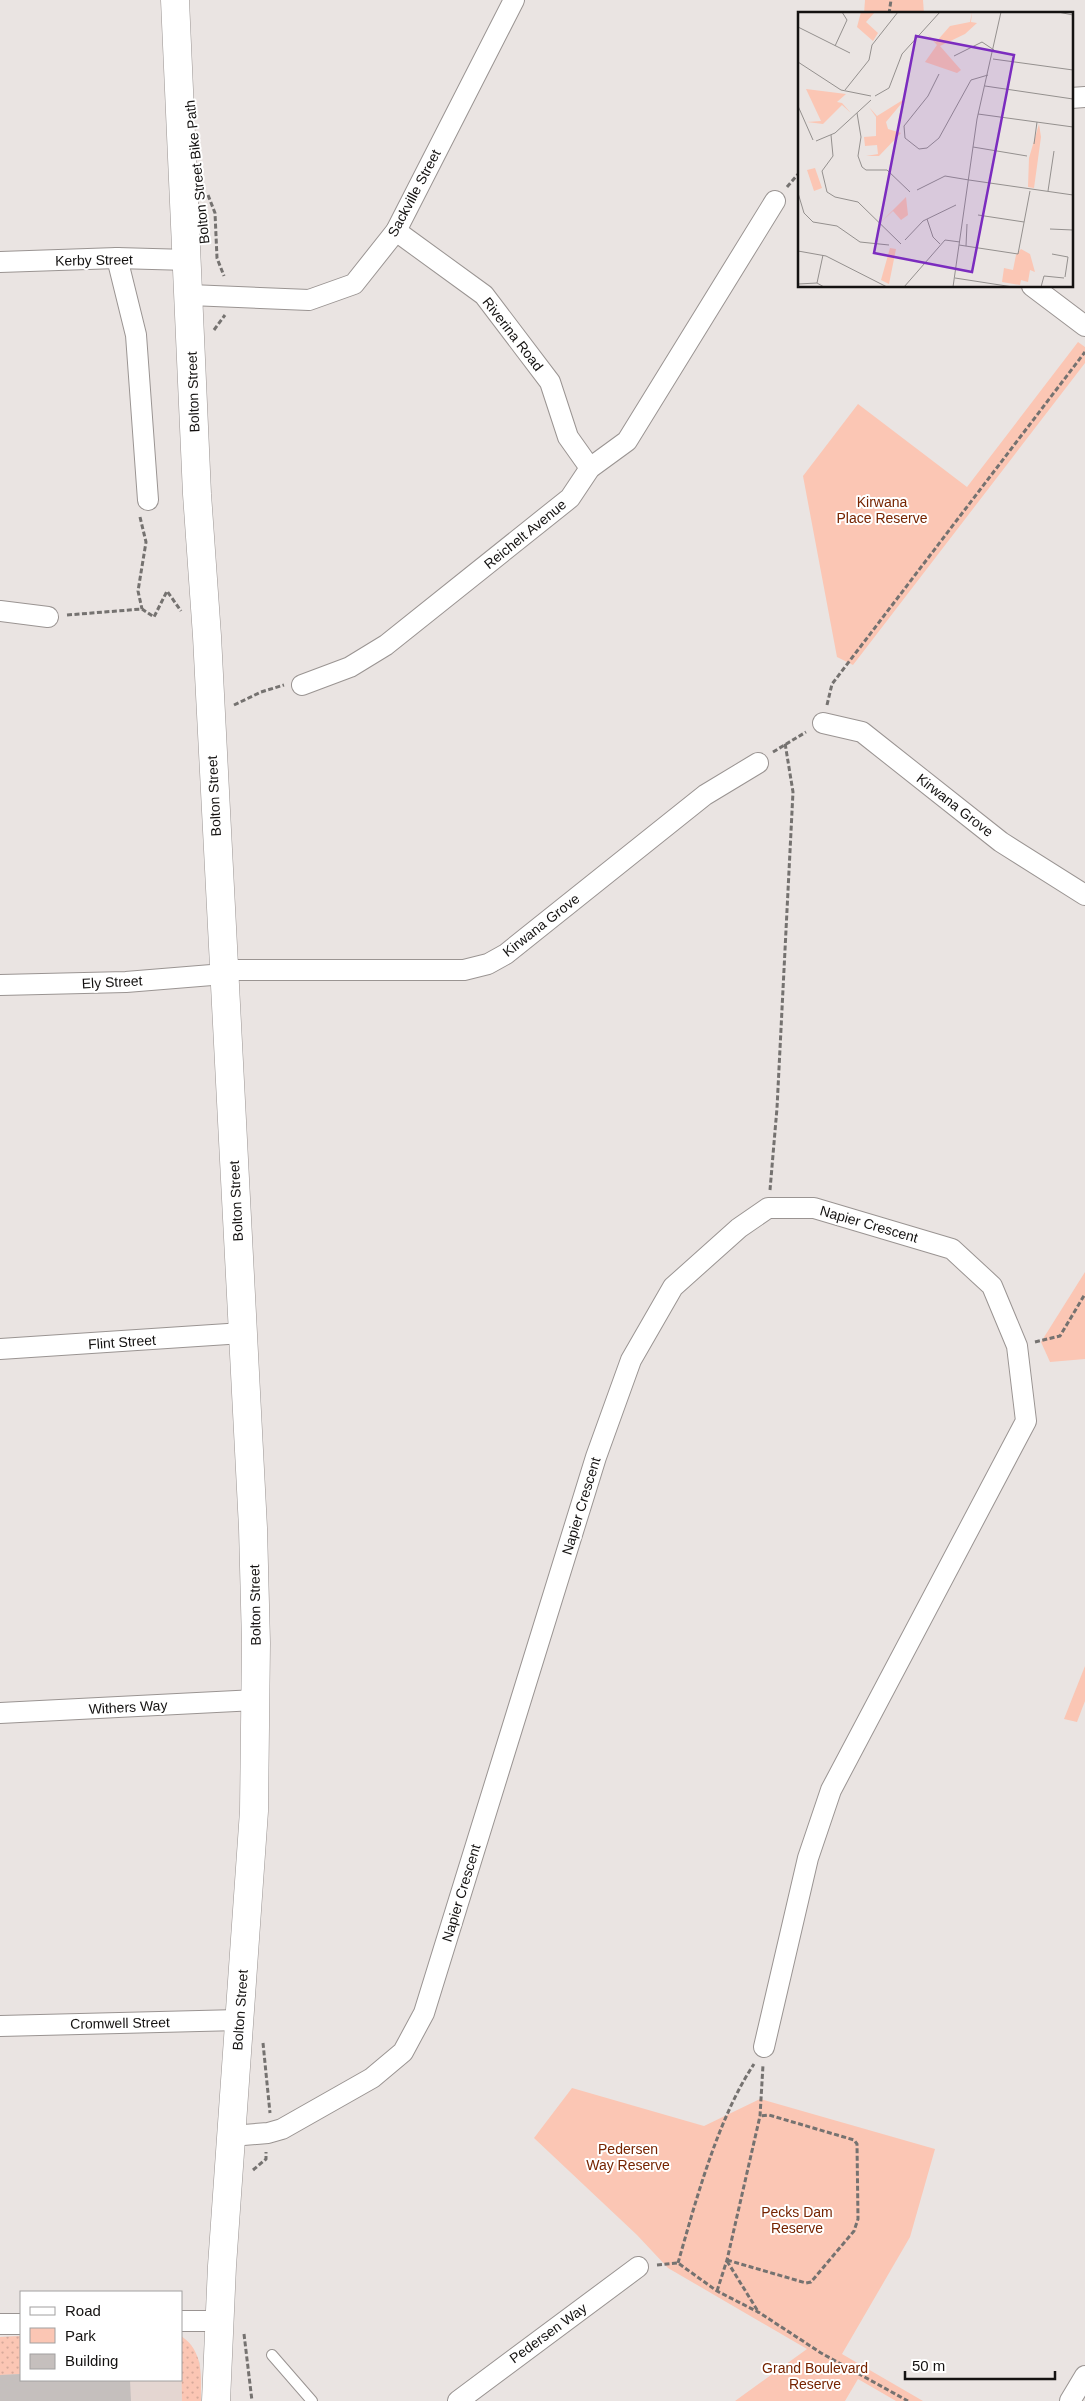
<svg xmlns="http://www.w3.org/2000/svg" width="1085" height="2401" font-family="Arial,sans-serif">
  <defs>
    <pattern id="grass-dots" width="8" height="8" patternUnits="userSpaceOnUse" patternTransform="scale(1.25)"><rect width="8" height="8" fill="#fbc6b4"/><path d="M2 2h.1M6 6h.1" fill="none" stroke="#d6a99a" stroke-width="1.8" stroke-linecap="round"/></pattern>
  </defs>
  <rect width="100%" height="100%" fill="#eae4e2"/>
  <path fill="#e4d6d1" d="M 21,2336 L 21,2380 L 181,2380 L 181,2336 L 191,2345 L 200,2363 L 201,2401 L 0,2401 L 0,2337 Z"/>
  <g fill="url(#grass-dots)">
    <path d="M 21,2336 L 21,2374 L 0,2375 L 0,2337 Z"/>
    <path d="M 181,2336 C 204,2351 201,2377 201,2401 L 182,2401 Z"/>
  </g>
  <g fill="#fbc6b4">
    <path d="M 865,0 L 923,0 L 924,14 L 864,14 Z"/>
    <path d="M 1078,342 L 1085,347 L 1085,363 L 853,665 L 837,657 L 803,476 L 858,404 L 967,487 Z"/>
    <path d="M 1085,1272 L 1085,1359 L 1050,1362 L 1041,1342 Z"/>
    <path d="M 1085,1666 L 1085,1701 L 1077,1722 L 1064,1719 Z"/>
    <path d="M 572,2088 L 704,2126 L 760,2099 L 935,2149 L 910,2237 L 842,2354 L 923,2401 L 896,2401 L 858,2379 L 845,2401 L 735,2401 L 807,2349 L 668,2268 L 637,2235 L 534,2138 Z"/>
  </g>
  <path fill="#c5bfbd" d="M 21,2374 L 21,2380 L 130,2380 L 131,2401 L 0,2401 L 0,2375 Z"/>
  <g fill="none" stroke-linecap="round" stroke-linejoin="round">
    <defs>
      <path id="service" d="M 272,2355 L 312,2401"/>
      <g id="minor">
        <path d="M 1071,98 L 1085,97"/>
        <path d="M 396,231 L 484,295 L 550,382 L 568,437 L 590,468"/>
        <path d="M 117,258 L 136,335 L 148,500"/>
        <path d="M 0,262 L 117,258 L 188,260"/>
        <path d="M 1032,286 L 1085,326"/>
        <path d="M 190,295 L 309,300 L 354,284 L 396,231 L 514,0"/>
        <path d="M 0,611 L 48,617"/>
        <path d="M 302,685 L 350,667 L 386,645 L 570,498 L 590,468 L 627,441 L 775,201"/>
        <path d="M 823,723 L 862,732 L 1001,842 L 1085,895"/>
        <path d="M 224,970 L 464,970 L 488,964 L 506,954 L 705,795 L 758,763"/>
        <path d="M 0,985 L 126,982 L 224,974"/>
        <path d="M 0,1349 L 243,1333"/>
        <path d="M 0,1713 L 256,1700"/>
        <path d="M 0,2026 L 239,2020"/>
        <path d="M 231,2136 L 268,2133 L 282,2129 L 372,2078 L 403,2052 L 424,2013 L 596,1457 L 631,1360 L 673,1287 L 739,1228 L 768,1208 L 814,1208 L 952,1249 L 992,1286 L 1017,1346 L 1026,1421 L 831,1790 L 808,1858 L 764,2047"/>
        <path d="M 181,2321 L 218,2321"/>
        <path d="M 0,2324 L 21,2324"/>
        <path d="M 458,2401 L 638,2267"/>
        <path d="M 1070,2401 L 1085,2376"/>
      </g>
      <path id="secondary" d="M 175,0 L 197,494 L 207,636 L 253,1528 L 256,1643 L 254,1811 L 222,2266 L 216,2401"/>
    </defs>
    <use href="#service" stroke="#9a9492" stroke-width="12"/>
    <use href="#minor" stroke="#9a9492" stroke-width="22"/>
    <use href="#secondary" stroke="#9a9492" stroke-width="29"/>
    <g stroke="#757270" stroke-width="3" stroke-dasharray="5 2.5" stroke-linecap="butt">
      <path d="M 889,14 L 891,0"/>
      <path d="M 787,187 L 799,173"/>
      <path d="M 208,195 L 215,213 L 217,258 L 224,276"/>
      <path d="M 214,330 L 225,315"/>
      <path d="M 140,517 L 146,542 L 138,591 L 142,609"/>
      <path d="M 67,615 L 142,609 L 154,617 L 167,591 L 181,611"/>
      <path d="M 234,705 L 261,692 L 284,685"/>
      <path d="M 827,705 L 832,684 L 1085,352"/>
      <path d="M 773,752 L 806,732"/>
      <path d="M 770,1190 L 777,1108 L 793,792 L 785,743"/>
      <path d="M 1035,1342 L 1060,1336 L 1085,1294"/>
      <path d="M 263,2043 L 270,2113"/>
      <path d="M 253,2170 L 266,2159 L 266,2152"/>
      <path d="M 727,2260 L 806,2283 L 811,2282 L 854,2231 L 858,2219 L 857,2144 L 854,2140 L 769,2115 L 760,2116"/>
      <path d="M 727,2261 L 759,2313"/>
      <path d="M 678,2263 C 696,2200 718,2118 754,2064"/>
      <path d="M 657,2265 L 678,2263 L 717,2291 L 760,2313 L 821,2353 L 908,2401"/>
      <path d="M 717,2291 L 727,2260 L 760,2116 L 763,2065"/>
      <path d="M 244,2334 L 252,2401"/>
    </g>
    <use href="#service" stroke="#fff" stroke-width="10"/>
    <use href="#minor" stroke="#fff" stroke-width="20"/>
    <use href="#secondary" stroke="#fff" stroke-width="28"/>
  </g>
  <g text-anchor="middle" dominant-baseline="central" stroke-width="4" stroke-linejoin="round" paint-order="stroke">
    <g font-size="14" fill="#141211" stroke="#fff">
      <text transform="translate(197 172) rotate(-96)">Bolton Street Bike Path</text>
      <text transform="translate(414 193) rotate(-62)">Sackville Street</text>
      <text transform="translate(94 260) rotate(-1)">Kerby Street</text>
      <text transform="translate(513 334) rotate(52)">Riverina Road</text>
      <text transform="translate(193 392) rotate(-92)">Bolton Street</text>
      <text transform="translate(525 534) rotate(-39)">Reichelt Avenue</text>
      <text transform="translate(214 796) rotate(-93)">Bolton Street</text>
      <text transform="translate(955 805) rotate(38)">Kirwana Grove</text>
      <text transform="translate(541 925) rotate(-38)">Kirwana Grove</text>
      <text transform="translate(112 982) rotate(-3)">Ely Street</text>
      <text transform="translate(236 1201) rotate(-93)">Bolton Street</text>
      <text transform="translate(869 1224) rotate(16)">Napier Crescent</text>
      <text transform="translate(122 1342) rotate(-4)">Flint Street</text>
      <text transform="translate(581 1506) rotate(-73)">Napier Crescent</text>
      <text transform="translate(255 1605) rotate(-91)">Bolton Street</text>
      <text transform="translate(128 1707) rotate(-3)">Withers Way</text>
      <text transform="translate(461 1893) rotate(-73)">Napier Crescent</text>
      <text transform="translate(240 2010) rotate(-86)">Bolton Street</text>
      <text transform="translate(120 2023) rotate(-1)">Cromwell Street</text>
      <text transform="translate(548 2333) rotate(-36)">Pedersen Way</text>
    </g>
    <g font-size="14" fill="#762401" stroke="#fff">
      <text x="882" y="502">Kirwana<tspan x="882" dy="16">Place Reserve</tspan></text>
      <text x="628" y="2149">Pedersen<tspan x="628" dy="16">Way Reserve</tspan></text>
      <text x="797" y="2212">Pecks Dam<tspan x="797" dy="16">Reserve</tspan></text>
      <text x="815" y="2368">Grand Boulevard<tspan x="815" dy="16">Reserve</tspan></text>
    </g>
  </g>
  <g transform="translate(798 12)">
    <rect width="275" height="275" fill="#eae4e2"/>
    <path d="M 63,0 L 77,0 L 68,10 L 80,21 L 75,29 L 59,15 Z" fill="#fbc6b4"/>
    <path d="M 174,0 L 173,10 L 179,11 L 167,22 L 142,34 L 163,58 L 159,61 L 127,50 L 139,33 L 129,22 L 138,30 L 152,14 L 172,10 ZM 8,77 L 48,82 L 39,90 L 44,91 L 53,101 L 44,93 L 25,112 L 9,110 L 23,109 ZM 108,86 L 88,110 L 90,117 L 103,121 L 81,144 L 68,144 L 80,142 L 79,133 L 67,134 L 66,125 L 78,124 L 78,105 L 71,95 L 79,104 ZM 241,112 L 243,125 L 236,176 L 230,175 L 231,146 ZM 17,156 L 24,176 L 16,179 L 9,158 ZM 108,185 L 110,203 L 103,208 L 95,199 L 83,210 ZM 92,236 L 98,237 L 91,272 L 83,268 ZM 223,237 L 232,242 L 237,260 L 232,258 L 230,270 L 223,268 L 222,273 L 204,270 L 206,256 L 215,258 L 218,243 Z" fill="#fbc6b4"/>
    <path fill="none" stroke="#94908e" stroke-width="1" d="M 260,0 L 275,3M 0,15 L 52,41M 37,34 L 49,8 L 44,0M 156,44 L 184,30 L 196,38M 195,47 L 275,58M 0,50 L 43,78 L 73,84M 141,62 L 130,84 L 106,114 L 107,126 L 121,137 L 129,136 L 141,126 L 173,68 L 190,63M 187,74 L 275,87M 47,78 L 71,48 L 74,33 L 100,0M 77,84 L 91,76 L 104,42 L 142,0M 0,94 L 15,128M 59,101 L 63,125 L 60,144 L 64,155 L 68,158 L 89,158 L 112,180M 180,102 L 275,115M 33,123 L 35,144 L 24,159 L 29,180 L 37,185 L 60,190 L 103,232M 18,129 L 37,121 L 73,88M 236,132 L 239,110M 175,135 L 229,144M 171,168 L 275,183M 119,178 L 147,164 L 171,168M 250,179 L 256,139M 0,181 L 6,201 L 15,210 L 39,214 L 62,230 L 91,233M 180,203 L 226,210M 129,207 L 135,225 L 142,232M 252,217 L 275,218M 107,228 L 125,209 L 158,193M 161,233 L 220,242 L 232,179M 168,234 L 169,212M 0,239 L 28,244 L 89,275M 254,242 L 270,245 L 267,265M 157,266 L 215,275M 19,271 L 25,243M 0,272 L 19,271 L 26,275M 106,275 L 147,228 L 162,230M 155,275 L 179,107 L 203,0M 243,275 L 246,264 L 266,266"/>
    <path fill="#7b2cbf" fill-opacity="0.15" stroke="#7b2cbf" stroke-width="2.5" d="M 118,24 L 216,43 L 174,260 L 76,241 Z"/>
    <rect width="275" height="275" fill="none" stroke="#141211" stroke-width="2.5"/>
  </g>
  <rect x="20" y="2291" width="162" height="90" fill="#ffffff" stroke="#a1a0a0"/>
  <rect x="30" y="2307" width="25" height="8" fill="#ffffff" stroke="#a1a0a0"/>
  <text x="65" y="2316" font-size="15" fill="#141211">Road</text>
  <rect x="30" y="2328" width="25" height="15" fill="#fbc6b4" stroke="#a1a0a0"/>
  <text x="65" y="2341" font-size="15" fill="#141211">Park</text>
  <rect x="30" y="2354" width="25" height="15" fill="#c5bfbd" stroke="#a1a0a0"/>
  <text x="65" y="2366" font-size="15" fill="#141211">Building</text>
  <path d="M905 2371v8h150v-8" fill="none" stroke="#141211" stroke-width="2.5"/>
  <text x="912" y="2371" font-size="15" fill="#141211" stroke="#ffffff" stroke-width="4" paint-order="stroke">50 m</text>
</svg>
